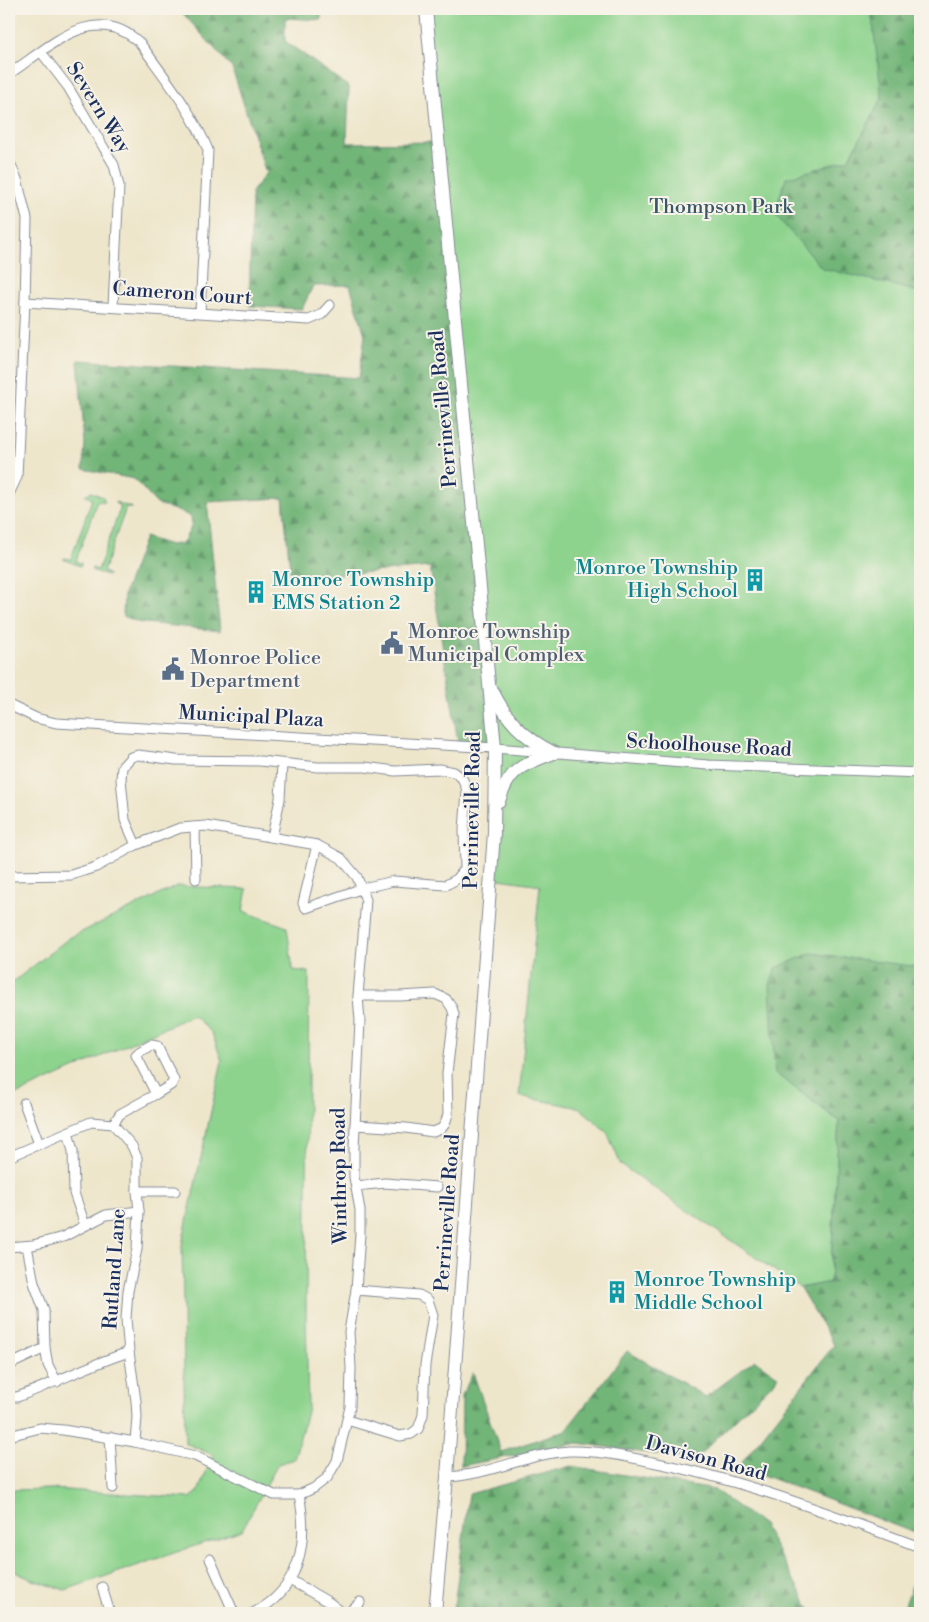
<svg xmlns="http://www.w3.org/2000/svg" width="929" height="1622" font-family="'Libre Bodoni',serif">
  <defs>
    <pattern id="forest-firs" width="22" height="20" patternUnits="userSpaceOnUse" patternTransform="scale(1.25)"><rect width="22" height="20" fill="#72b578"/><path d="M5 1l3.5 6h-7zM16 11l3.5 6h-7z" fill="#5d9466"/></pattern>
  </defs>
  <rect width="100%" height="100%" fill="#f7f3e8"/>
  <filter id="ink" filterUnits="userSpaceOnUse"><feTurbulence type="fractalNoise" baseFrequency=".02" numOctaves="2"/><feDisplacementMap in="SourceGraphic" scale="10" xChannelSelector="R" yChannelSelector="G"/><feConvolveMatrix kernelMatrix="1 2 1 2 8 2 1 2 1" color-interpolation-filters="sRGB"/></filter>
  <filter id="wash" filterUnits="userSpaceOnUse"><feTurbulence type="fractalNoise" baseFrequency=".0096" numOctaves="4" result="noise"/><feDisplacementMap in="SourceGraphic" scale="20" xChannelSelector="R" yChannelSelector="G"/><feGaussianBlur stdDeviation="1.12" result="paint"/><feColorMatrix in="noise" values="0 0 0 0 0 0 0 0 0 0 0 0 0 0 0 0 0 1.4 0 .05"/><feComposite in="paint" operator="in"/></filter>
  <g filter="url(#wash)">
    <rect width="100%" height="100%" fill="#eee6cb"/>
    <g fill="#8dd38d" stroke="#548176">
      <path d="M 426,9 L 920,9 L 920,967 L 913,967 L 775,1073 L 839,1121 L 830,1282 L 800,1288 L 621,1165 L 607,1132 L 580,1108 L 519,1096 L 540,885 L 493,878 L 495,810 Z"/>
      <path d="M 91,492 L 103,497 L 105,502 L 97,501 L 76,561 L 82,564 L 80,566 L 63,559 L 65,558 L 71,559 L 92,499 L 85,495 Z"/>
      <path d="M 115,502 L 132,508 L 126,508 L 103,572 L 108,574 L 108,576 L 91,570 L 92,568 L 98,570 L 121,506 L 116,504 Z"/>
      <path d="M 177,886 L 247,889 L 243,911 L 287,927 L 293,970 L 309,972 L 306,1312 L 308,1408 L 294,1459 L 278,1464 L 242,1530 L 65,1590 L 33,1580 L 15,1572 L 13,1568 L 9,1565 L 9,1490 L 51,1489 L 190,1498 L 198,1492 L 213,1455 L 185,1443 L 182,1244 L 222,1061 L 212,1033 L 193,1015 L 9,1098 L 9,985 L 69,938 Z"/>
    </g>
    <g fill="url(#forest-firs)" stroke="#46726b">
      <path d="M 179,9 L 321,9 L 321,20 L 285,18 L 285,41 L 349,87 L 347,143 L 438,142 L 496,751 L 459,749 L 430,567 L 291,579 L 283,498 L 207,502 L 220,631 L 137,622 L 123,616 L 124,594 L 145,537 L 170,545 L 183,543 L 192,525 L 191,517 L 181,512 L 157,504 L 134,479 L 83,469 L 85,444 L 78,360 L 359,378 L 365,335 L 350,285 L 313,286 L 302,309 L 249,306 L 252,192 L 266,173 L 232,68 Z"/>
      <path d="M 871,9 L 920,9 L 920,292 L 822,268 L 774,213 L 786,178 L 849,159 L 882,98 Z"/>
      <path d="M 811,953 L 920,967 L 920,1535 L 739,1466 L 834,1345 L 800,1288 L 830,1282 L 839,1121 L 775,1073 L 770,985 L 776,968 Z"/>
      <path d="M 627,1351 L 706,1397 L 755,1360 L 779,1377 L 694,1460 L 578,1443 L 461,1466 L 462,1395 L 473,1373 L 501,1452 L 566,1430 Z"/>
      <path d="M 571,1466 L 715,1490 L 763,1525 L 812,1613 L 453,1613 L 469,1494 Z"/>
      <path d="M 920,1564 L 920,1613 L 902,1613 Z"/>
    </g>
  </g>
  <g filter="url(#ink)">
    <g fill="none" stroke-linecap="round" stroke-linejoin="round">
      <defs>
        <g id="street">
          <path d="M 41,52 L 68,87 L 114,165 L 119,186 L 113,306"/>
          <path d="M 9,74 C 49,48 93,0 140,43 C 164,77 192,111 208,150 L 200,312"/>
          <path d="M 9,161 L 17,179 L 27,219 L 25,302 L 17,477 L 9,494"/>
          <path d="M 25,302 L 309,320 L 321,315 L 330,305"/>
          <path d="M 9,705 L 36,718 L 56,723 L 495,748 L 708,765 L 920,773"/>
          <path d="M 195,827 L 196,879"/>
          <path d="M 272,837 L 280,799 L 282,764"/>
          <path d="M 136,845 L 125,820 L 121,779 L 122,767 L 131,757 L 138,755 L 176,760 L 260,761 L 318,767 L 365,767 L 395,771 L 439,769 L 454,772 L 462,778 L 466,787 L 467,792 L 464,829 L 465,869 L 457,879 L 446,885 L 394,881 L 363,888 L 306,908 L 303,903 L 317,845"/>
          <path d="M 9,876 L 71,875 L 96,867 L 136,845 L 180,828 L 206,826 L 317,845 L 341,858 L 357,877 L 366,900 L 358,996 L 360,1021 L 354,1148 L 354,1177 L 360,1210 L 360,1234 L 356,1290 L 349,1332 L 351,1368 L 350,1407 L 337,1461 L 327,1478 L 314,1488 L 299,1495 L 274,1495 L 195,1456 L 135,1442 L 63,1430 L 40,1428 L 9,1436"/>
          <path d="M 151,1045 L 157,1046 L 174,1080 L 171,1085 L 156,1094 L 136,1055 L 139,1052 Z"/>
          <path d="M 24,1103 L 39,1144"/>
          <path d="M 113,1124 L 120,1114 L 156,1094"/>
          <path d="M 355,1125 L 406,1128 L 433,1132 L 441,1129 L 445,1124 L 448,1114 L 447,1073 L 454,1014 L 452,1008 L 446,999 L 435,994 L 400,996 L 358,996"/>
          <path d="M 68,1132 L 73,1151 L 74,1193 L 85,1225"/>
          <path d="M 9,1157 L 91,1122 L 113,1124 L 132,1146 L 137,1158 L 137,1191 L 139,1211 L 137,1249 L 128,1291 L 126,1319 L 129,1352 L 136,1401 L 137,1417 L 135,1442"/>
          <path d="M 356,1186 L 385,1183 L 437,1187"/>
          <path d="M 137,1191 L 175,1191"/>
          <path d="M 27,1246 L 34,1283 L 44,1310 L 45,1348 L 48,1365 L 57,1382"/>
          <path d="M 9,1247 L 33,1245 L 63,1237 L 106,1215 L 139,1211"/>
          <path d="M 9,1365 L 45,1348"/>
          <path d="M 9,1394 L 13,1397 L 17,1397 C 55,1383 91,1364 129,1352"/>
          <path d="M 347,1420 L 400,1436 L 411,1434 L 418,1429 L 423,1415 L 425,1365 L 433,1315 L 428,1300 L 419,1295 L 356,1290"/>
          <path d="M 110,1437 L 113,1488"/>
          <path d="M 447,1477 C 489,1475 527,1454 569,1451 C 597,1450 626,1456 652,1462 C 744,1480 832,1515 920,1547"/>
          <path d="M 210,1559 L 234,1613"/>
          <path d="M 290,1580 L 330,1603 L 343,1613"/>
          <path d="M 102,1587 L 110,1613"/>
          <path d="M 253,1613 C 300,1590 309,1542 299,1495"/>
          <path d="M 348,1613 L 360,1602"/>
        </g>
        <g id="secondary">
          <path d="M 426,9 L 495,748 L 494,833 L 447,1477 L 435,1613"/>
          <path d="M 492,690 C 507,721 523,737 554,753"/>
          <path d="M 499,801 C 510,767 523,765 554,753"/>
        </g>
      </defs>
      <use href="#street" stroke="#848a94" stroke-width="11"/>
      <use href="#secondary" stroke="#848a94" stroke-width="14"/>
      <use href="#street" stroke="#fff" stroke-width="9"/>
      <use href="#secondary" stroke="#fff" stroke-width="12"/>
    </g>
  </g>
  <defs>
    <symbol id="building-bare" viewBox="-9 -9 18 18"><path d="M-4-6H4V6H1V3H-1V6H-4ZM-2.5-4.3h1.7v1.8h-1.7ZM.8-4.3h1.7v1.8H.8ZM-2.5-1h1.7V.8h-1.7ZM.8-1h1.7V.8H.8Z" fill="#0f9aa8" stroke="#f7f3e8" stroke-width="2.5" paint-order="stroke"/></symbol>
    <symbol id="civic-bare" viewBox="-9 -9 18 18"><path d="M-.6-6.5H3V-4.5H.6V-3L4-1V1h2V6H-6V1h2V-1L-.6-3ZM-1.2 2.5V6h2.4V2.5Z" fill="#5c6f8a" stroke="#f7f3e8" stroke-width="2.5" paint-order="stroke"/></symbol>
  </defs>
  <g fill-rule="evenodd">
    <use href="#building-bare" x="739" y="564" width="32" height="32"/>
    <use href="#building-bare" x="240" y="576" width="32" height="32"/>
    <use href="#civic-bare" x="376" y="627" width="32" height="32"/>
    <use href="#civic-bare" x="157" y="653" width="32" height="32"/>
    <use href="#building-bare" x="601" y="1276" width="32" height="32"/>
  </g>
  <g text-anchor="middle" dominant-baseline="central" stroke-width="4" stroke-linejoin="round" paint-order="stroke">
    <g font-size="20" fill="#1b2f5e" stroke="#f7f3e8">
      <text transform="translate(98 108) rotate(58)">Severn Way</text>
      <text transform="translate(182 294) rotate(4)">Cameron Court</text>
      <text transform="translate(444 409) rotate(-95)">Perrineville Road</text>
      <text transform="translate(251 717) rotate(3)">Municipal Plaza</text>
      <text transform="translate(709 746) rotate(3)">Schoolhouse Road</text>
      <text transform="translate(473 810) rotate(-89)">Perrineville Road</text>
      <text transform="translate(340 1176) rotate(-91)">Winthrop Road</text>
      <text transform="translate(448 1213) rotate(-86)">Perrineville Road</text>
      <text transform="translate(115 1269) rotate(-86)">Rutland Lane</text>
      <text transform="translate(706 1459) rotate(15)">Davison Road</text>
    </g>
    <g font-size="20" fill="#38586a" stroke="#f7f3e8">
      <text x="721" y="207">Thompson Park</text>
    </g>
    <g font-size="20" fill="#0d838f" stroke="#f7f3e8" text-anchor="start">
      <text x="738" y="568" text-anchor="end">Monroe Township<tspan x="738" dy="23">High School</tspan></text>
      <text x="272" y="580">Monroe Township<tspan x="272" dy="23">EMS Station 2</tspan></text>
      <text x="634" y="1280">Monroe Township<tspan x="634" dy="23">Middle School</tspan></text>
    </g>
    <g font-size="20" fill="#4e5e75" stroke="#f7f3e8" text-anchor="start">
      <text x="408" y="632">Monroe Township<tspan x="408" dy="23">Municipal Complex</tspan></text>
      <text x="190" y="658">Monroe Police<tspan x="190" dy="23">Department</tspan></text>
    </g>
  </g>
  <rect width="929" height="1622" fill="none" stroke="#f7f3e8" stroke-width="30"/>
</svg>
